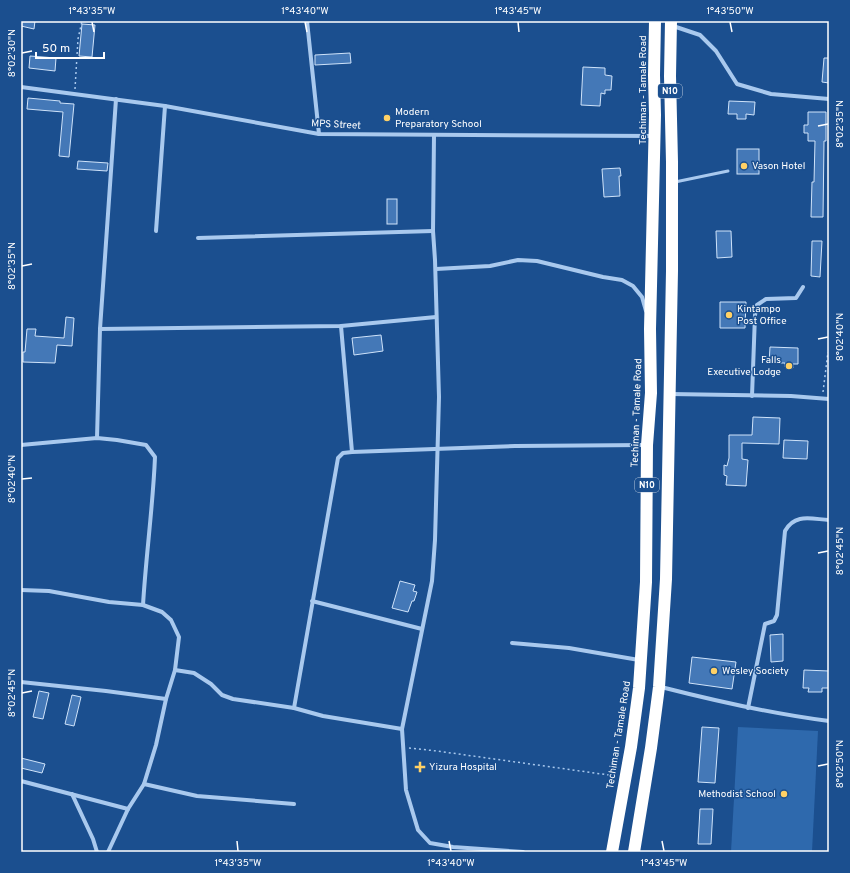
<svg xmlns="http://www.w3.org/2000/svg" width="850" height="873" font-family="Overpass,sans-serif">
  <rect width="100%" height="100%" fill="#1b4f8f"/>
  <path fill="#2e69ad" d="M 738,727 L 818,731 L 812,852 L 731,852 Z"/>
  <g fill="#4478b7" stroke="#cfe3fa">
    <path d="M 21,21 L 35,21 L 34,29 L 21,26 Z"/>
    <path d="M 82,24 L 95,25 L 92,57 L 79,56 Z"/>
    <path d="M 350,53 L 351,63 L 315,65 L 315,55 Z"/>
    <path d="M 30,56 L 56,58 L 55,71 L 29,68 Z"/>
    <path d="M 824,58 L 829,58 L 829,83 L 822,82 Z"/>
    <path d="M 583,67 L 605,68 L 605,75 L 612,76 L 611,90 L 605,90 L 605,94 L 601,93 L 600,106 L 581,105 Z"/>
    <path d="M 28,98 L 60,101 L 60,103 L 74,104 L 69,157 L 59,156 L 63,112 L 27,109 Z"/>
    <path d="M 729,101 L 755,102 L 754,115 L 746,114 L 746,119 L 737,119 L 737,114 L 728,114 Z"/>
    <path d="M 808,112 L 826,112 L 826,141 L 824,141 L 823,217 L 811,217 L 812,182 L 814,182 L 815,141 L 808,141 L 808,133 L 804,133 L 804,125 L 808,125 Z"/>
    <rect x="737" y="149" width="22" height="25"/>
    <path d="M 78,161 L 108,163 L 107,171 L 77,169 Z"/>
    <path d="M 620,168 L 621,176 L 619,176 L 620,196 L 604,197 L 602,169 Z"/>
    <rect x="387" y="199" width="10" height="25"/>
    <path d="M 716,231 L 731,231 L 732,257 L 717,258 Z"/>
    <path d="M 812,241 L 822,241 L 820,277 L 811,276 Z"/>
    <path d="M 720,302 L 746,302 L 745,328 L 720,328 Z"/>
    <path d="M 66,317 L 74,318 L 72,346 L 57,345 L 55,363 L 23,362 L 23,352 L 25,352 L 27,329 L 36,329 L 35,336 L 64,338 Z"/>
    <path d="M 381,335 L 383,351 L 354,355 L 352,338 Z"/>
    <path d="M 770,347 L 798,348 L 798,364 L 793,364 L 793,368 L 785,367 L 785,363 L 769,363 Z"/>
    <path d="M 753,417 L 780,418 L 779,444 L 742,443 L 742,459 L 748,460 L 746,486 L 726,485 L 727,476 L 724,475 L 724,465 L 727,466 L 729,458 L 729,435 L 752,435 Z"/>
    <path d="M 784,440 L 808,441 L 807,459 L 783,458 Z"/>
    <path d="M 400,581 L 415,585 L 413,591 L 417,592 L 414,601 L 412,601 L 408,612 L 392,608 Z"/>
    <path d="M 783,634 L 783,661 L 771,662 L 770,635 Z"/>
    <path d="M 692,657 L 736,662 L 732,689 L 689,683 Z"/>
    <path d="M 804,670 L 829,671 L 829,688 L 822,688 L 822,692 L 808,692 L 809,688 L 803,688 Z"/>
    <path d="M 39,691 L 49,693 L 43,719 L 33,717 Z"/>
    <path d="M 72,695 L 81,697 L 74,726 L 65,724 Z"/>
    <path d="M 702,727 L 719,728 L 715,783 L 698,782 Z"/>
    <path d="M 21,758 L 45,764 L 42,773 L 21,768 Z"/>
    <path d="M 700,809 L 713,809 L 711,844 L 698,844 Z"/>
  </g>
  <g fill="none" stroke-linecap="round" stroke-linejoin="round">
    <g stroke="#a9c9ee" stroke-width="1.5" stroke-dasharray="2 3" stroke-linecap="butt">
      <path d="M 75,89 L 78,39 L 82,21"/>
      <path d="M 823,392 L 828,352"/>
      <path d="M 409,748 L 437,751 L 616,776"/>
    </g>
    <path stroke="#a9c9ee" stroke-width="3" d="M 675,182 L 728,171"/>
    <g stroke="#a9c9ee" stroke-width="4">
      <path d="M 307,21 L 319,134"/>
      <path d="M 673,26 L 700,35 L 716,51 L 737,84 L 771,94 L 829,99"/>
      <path d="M 21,87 L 165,106 L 319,134 L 653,136"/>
      <path d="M 156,231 L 165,106"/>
      <path d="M 198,238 L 433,231"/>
      <path d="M 436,269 L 490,266 L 518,260 L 537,261 L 603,277 L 622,280 L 633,286 L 642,297 L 646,311"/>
      <path d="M 341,326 L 352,452"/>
      <path d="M 100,329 L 341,326 L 436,317"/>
      <path d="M 670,394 L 791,396 L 829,399"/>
      <path d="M 752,396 L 755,315 L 757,305 L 766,299 L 796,298 L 803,287"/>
      <path d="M 97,438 L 100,329 L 116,99"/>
      <path d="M 21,445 L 97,438 L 117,440 L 146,445 L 155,457 C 153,506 146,555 143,605"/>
      <path d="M 21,590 L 49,591 L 109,602 L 143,605 L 162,612 L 171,620 L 179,637 L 175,670 L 166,699 L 156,745 L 144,784 L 128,809 L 108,852"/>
      <path d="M 312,601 L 422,629"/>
      <path d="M 512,643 L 569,648 L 639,660"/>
      <path d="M 175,670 L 194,673 L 211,684 L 222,695 L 233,699 L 294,708 L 323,716 L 402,729 L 406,790 L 418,830 L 430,843 L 453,847 L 523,852"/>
      <path d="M 21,682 L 106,691 L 166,699"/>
      <path d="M 661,687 C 716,701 772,714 829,721"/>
      <path d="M 294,708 L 338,458 L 343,453 L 352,452 L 515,446 L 645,445"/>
      <path d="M 748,708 L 765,624 L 774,621 L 777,615 L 785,531 C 795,513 811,519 829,520"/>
      <path d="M 402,729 L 432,581 L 435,540 L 439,397 L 435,260 L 433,231 L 434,135"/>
      <path d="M 21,781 L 128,809"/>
      <path d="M 144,784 L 197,796 L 294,804"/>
      <path d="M 72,794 L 93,839 L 97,852"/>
    </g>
    <g stroke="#fff" stroke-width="12">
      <path d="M 612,852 L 631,747 L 639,688 L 646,582 L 647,445 L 651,393 L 650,329 L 655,115 L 654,75 L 655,21"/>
      <path d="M 634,852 L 651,748 L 659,687 L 666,579 L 672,271 L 672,162 L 670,76 L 671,21"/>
    </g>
  </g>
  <path fill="none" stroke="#fff" stroke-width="1.5" d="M 92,22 L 94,32M 305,22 L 307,32M 518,22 L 519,32M 730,22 L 732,32M 22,53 L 32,51M 818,126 L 828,124M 22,266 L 32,264M 818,339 L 828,337M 22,479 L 32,478M 818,553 L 828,551M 22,693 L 32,691M 818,766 L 828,764M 237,841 L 238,851M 449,841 L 451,851M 662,841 L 664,851"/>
  <g fill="#ffd166" stroke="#1b4f8f" stroke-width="1.5">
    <circle cx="387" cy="118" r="4"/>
    <circle cx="744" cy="166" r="4"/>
    <circle cx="729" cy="315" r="4"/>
    <circle cx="789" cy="366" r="4"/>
    <circle cx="714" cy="671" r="4"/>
    <path d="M418 761h4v4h4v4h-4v4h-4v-4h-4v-4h4z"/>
    <circle cx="784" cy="794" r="4"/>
  </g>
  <g text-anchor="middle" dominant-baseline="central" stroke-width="3" stroke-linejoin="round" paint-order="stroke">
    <g fill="#1b4f8f" stroke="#bbcadd" stroke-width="1">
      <rect x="658" y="84" width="24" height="14" rx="3"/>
      <rect x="635" y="478" width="24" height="14" rx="3"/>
    </g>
    <g font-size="9" font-weight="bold" fill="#fff">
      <text x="670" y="91">N10</text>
      <text x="647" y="485">N10</text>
    </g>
    <g font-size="10" fill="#fff" stroke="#1b4f8f">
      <text transform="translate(643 90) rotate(-90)">Techiman - Tamale Road</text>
      <text transform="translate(336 125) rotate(3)">MPS Street</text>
      <text transform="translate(637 413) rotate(-88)">Techiman - Tamale Road</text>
      <text transform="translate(619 735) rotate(-81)">Techiman - Tamale Road</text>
    </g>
    <g font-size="10" fill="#fff" stroke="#1b4f8f" text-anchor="start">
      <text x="395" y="112">Modern<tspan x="395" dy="12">Preparatory School</tspan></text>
      <text x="752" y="166">Vason Hotel</text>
      <text x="737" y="309">Kintampo<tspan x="737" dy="12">Post Office</tspan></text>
      <text x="781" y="360" text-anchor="end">Falls<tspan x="781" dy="12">Executive Lodge</tspan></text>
      <text x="722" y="671">Wesley Society</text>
      <text x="429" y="767">Yizura Hospital</text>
      <text x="776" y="794" text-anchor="end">Methodist School</text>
    </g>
  </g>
  <rect width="850" height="873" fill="none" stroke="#1b4f8f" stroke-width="44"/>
  <path d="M36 52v6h68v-6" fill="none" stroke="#ffffff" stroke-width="2"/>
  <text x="42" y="52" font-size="12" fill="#ffffff" stroke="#1b4f8f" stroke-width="3" paint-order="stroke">50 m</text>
  <rect x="22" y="22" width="806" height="829" fill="none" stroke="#fff" stroke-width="1.5"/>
  <g font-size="10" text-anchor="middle" fill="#fff">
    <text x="92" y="14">1°43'35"W</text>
    <text x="305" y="14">1°43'40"W</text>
    <text x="518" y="14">1°43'45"W</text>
    <text x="730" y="14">1°43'50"W</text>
    <text transform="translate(11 53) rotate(-90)" y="4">8°02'30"N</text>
    <text transform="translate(839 124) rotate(-90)" y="4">8°02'35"N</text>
    <text transform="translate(11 266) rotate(-90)" y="4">8°02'35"N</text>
    <text transform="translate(839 337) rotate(-90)" y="4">8°02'40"N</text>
    <text transform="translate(11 479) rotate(-90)" y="4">8°02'40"N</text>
    <text transform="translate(839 551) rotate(-90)" y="4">8°02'45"N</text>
    <text transform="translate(11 693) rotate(-90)" y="4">8°02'45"N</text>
    <text transform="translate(839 764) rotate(-90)" y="4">8°02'50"N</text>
    <text x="238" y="866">1°43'35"W</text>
    <text x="451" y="866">1°43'40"W</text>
    <text x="664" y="866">1°43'45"W</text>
  </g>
</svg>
